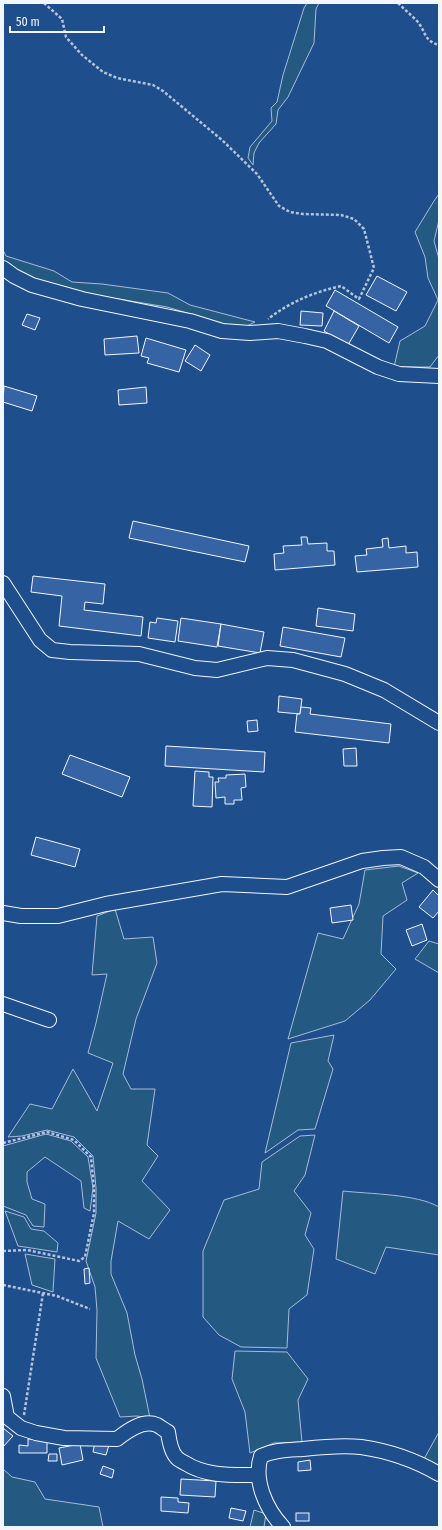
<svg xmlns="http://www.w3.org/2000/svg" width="442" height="1530" font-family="'Fira Sans Condensed',sans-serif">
  <rect width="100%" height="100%" fill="#1f4e8c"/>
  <g fill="#245a82" stroke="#a8bbd7">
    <path d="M 307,3 L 319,3 L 316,9 L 314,43 L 288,97 L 278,110 L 276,124 L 259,143 L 254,153 L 253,165 L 248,158 L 250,147 L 272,121 L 271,108 L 277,102 L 283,75 L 304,8 Z"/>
    <path d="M 439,194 L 439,220 L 434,241 L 439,259 L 439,355 L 430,367 L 394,367 L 400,341 L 425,326 L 438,300 L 428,278 L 425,257 L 415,232 L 434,201 Z"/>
    <path d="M 3,250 L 6,256 L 54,271 L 72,282 L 102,284 L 168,293 L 190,305 L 255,322 L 241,329 L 167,307 L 58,289 L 35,280 L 3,263 Z"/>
    <path d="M 399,866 L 418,873 L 402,883 L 407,900 L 383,916 L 381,954 L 396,969 L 370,1000 L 345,1021 L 288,1039 L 318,933 L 343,939 L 359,904 L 365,870 Z"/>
    <path d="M 115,909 L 124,939 L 153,937 L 157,963 L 136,1019 L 123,1074 L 131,1089 L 155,1089 L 147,1145 L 158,1156 L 142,1181 L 170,1210 L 149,1239 L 118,1221 L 111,1261 L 111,1274 L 127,1313 L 135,1355 L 142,1379 L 150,1418 L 137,1416 L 120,1417 L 96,1358 L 97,1310 L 95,1287 L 86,1261 L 96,1213 L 96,1188 L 93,1156 L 74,1137 L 47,1130 L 22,1136 L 8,1137 L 30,1104 L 52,1109 L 73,1069 L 97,1111 L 113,1063 L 88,1053 L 96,1023 L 107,974 L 92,975 L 97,916 Z"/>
    <path d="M 429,941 L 439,944 L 439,973 L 415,959 Z"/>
    <path d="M 334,1035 L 328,1061 L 333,1069 L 315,1129 L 298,1130 L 265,1153 L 291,1043 Z"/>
    <path d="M 46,1134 L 71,1141 L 88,1157 L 93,1188 L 90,1211 L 84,1208 L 81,1181 L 45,1157 L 27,1172 L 27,1182 L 32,1199 L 45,1204 L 44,1227 L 33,1226 L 26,1215 L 3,1206 L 3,1146 Z"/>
    <path d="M 315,1135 L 305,1175 L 294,1191 L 311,1213 L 305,1235 L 314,1249 L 307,1295 L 289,1309 L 287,1348 L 241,1347 L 219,1335 L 203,1317 L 203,1251 L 224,1200 L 259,1189 L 262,1162 L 300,1136 Z"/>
    <path d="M 343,1191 C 370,1194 417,1194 439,1207 L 439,1255 L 386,1247 L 375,1274 L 336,1259 Z"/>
    <path d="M 5,1211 L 24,1217 L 31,1229 L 44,1231 L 58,1243 L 57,1252 L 18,1246 Z"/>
    <path d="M 25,1254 L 55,1259 L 53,1292 L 32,1285 Z"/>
    <path d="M 235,1351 L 287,1352 L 308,1379 L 298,1400 L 302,1442 L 274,1443 L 250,1453 L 245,1412 L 232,1379 Z"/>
    <path d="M 439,1432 L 439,1468 L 424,1459 Z"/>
    <path d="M 3,1469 L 12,1477 L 35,1482 L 45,1499 L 99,1507 L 103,1527 L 3,1527 Z"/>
    <path d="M 254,1510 L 266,1514 L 264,1527 L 250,1527 Z"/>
  </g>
  <g fill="#3563a3" stroke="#f2f6ff">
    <path d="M 377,276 L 407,292 L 396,311 L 366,295 Z"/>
    <path d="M 335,290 L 398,327 L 389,343 L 326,306 Z"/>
    <path d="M 301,311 L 323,313 L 322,326 L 300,325 Z"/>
    <path d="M 334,311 L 359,326 L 348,345 L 324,331 Z"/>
    <path d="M 27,314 L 40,318 L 35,330 L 22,325 Z"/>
    <path d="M 137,336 L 139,353 L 105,355 L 104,339 Z"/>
    <path d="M 146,338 L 186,350 L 179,372 L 147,363 L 149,358 L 141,356 Z"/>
    <path d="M 195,345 L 210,355 L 201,371 L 185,361 Z"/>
    <path d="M 4,386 L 37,396 L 32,411 L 3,402 Z"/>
    <path d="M 146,387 L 147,403 L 119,405 L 118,390 Z"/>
    <path d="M 133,521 L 249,546 L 245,562 L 129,538 Z"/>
    <path d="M 301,537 L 307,537 L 308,544 L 327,543 L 327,551 L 334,551 L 335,565 L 275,570 L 274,554 L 284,553 L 283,546 L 302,545 Z"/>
    <path d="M 388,538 L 389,548 L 406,546 L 406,553 L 417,552 L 418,567 L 357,572 L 355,556 L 367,555 L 366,549 L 383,547 L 382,539 Z"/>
    <path d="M 33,576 L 105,584 L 103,604 L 85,602 L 84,610 L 143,617 L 141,636 L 59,626 L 62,596 L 31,592 Z"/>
    <path d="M 318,608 L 355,614 L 353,631 L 316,626 Z"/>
    <path d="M 157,618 L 178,621 L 175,642 L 148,638 L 150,622 L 156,623 Z"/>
    <path d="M 181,618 L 221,624 L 217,647 L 178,641 Z"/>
    <path d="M 221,624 L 264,632 L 260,653 L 218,646 Z"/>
    <path d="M 283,627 L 345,638 L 341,657 L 280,646 Z"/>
    <path d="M 279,696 L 302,699 L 300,714 L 278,712 Z"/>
    <path d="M 301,707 L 311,708 L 310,714 L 391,724 L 389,743 L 295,732 L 297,714 L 300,714 Z"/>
    <path d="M 257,720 L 258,731 L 248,732 L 247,721 Z"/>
    <path d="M 166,746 L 265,752 L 264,772 L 165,766 Z"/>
    <path d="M 356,748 L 357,766 L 344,766 L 343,749 Z"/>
    <path d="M 70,755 L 130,777 L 122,797 L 62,774 Z"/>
    <path d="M 195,771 L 209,772 L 209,777 L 213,777 L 212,807 L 193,806 Z"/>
    <path d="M 245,774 L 246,787 L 241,788 L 242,800 L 234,800 L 234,804 L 225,804 L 225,797 L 216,798 L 215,782 L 219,782 L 218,778 L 226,778 L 226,775 Z"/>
    <path d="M 36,837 L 80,849 L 75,867 L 31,855 Z"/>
    <path d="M 433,890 L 439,896 L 439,911 L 433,918 L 419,907 Z"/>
    <path d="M 351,905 L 353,920 L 332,923 L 330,908 Z"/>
    <path d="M 422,924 L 427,940 L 412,946 L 406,930 Z"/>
    <path d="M 89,1268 L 90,1283 L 85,1284 L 84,1269 Z"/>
    <path d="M 3,1428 L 13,1436 L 3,1447 Z"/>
    <path d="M 28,1439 L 47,1439 L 47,1453 L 19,1453 L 19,1445 L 28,1446 Z"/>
    <path d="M 95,1442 L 109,1445 L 106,1455 L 93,1452 Z"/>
    <path d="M 80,1444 L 83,1460 L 62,1465 L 59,1448 Z"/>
    <path d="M 49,1454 L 57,1454 L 57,1461 L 48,1461 Z"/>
    <path d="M 310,1460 L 311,1470 L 298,1471 L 298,1462 Z"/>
    <path d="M 103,1466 L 114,1470 L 112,1478 L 100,1474 Z"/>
    <path d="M 181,1479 L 216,1481 L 215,1497 L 180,1495 Z"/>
    <path d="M 161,1497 L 178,1498 L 178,1502 L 189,1503 L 188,1513 L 161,1511 Z"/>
    <path d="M 231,1508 L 246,1511 L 243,1521 L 229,1518 Z"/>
    <rect x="296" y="1513" width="13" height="8"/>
  </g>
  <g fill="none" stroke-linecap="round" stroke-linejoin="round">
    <defs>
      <g id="minor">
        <path d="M 3,268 L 14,276 L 32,285 L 82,299 L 190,321 L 222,331 L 250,333 L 278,331 L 305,336 L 327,341 L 378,367 L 399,374 L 439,376"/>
        <path d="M 3,583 L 40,640 L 52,650 L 70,652 L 139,654 L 195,668 L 217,670 L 267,658 L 293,660 L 345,674 L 384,690 L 439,723"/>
        <path d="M 3,913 L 21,916 L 58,916 L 106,904 L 222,884 L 287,887 L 362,861 L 383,858 L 401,857 L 424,867 L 439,880"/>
        <path d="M 3,1004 L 49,1020"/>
        <path d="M 3,1396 L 7,1417 L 21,1428 L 36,1433 L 64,1438 L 117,1439 C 127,1431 143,1419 157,1425 C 161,1427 164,1430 168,1432 C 169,1440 171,1452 177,1458 C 179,1460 183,1462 185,1463 C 207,1477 233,1475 258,1475"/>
        <path d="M 283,1527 C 266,1509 253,1480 261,1456 C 274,1450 288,1450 303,1449 C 321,1447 343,1445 361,1447 C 389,1451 415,1460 439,1474"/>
      </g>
    </defs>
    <use href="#minor" stroke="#f2f6ff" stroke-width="16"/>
    <g stroke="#b3c4dc" stroke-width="2.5" stroke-dasharray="3 2" stroke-linecap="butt">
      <path d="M 44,3 L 62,19 L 66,37 L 82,55 L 103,72 L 117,78 L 153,85 L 163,91 L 222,140 L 257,174 L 279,206 L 290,212 L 303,214 L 341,215 L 354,219 L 364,229 L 374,268 L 359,299 L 341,286 C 314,292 290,302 268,319"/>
      <path d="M 398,3 C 404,9 410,14 416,20 C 426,30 423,41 439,45"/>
      <path d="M 3,1143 L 47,1132 L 74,1140 L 91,1157 L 94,1189 L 94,1213 L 85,1257 L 79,1261 L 27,1250 L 3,1251"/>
      <path d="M 3,1285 L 57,1296 L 90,1309"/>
      <path d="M 24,1415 L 43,1293"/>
    </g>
    <use href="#minor" stroke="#1f4e8c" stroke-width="14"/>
  </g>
  <rect width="442" height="1530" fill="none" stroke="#f2f6ff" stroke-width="8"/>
  <path d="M10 26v6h94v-6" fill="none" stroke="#f2f6ff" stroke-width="2"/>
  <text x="16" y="26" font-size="12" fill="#f2f6ff" stroke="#1f4e8c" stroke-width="3" paint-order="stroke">50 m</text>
</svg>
